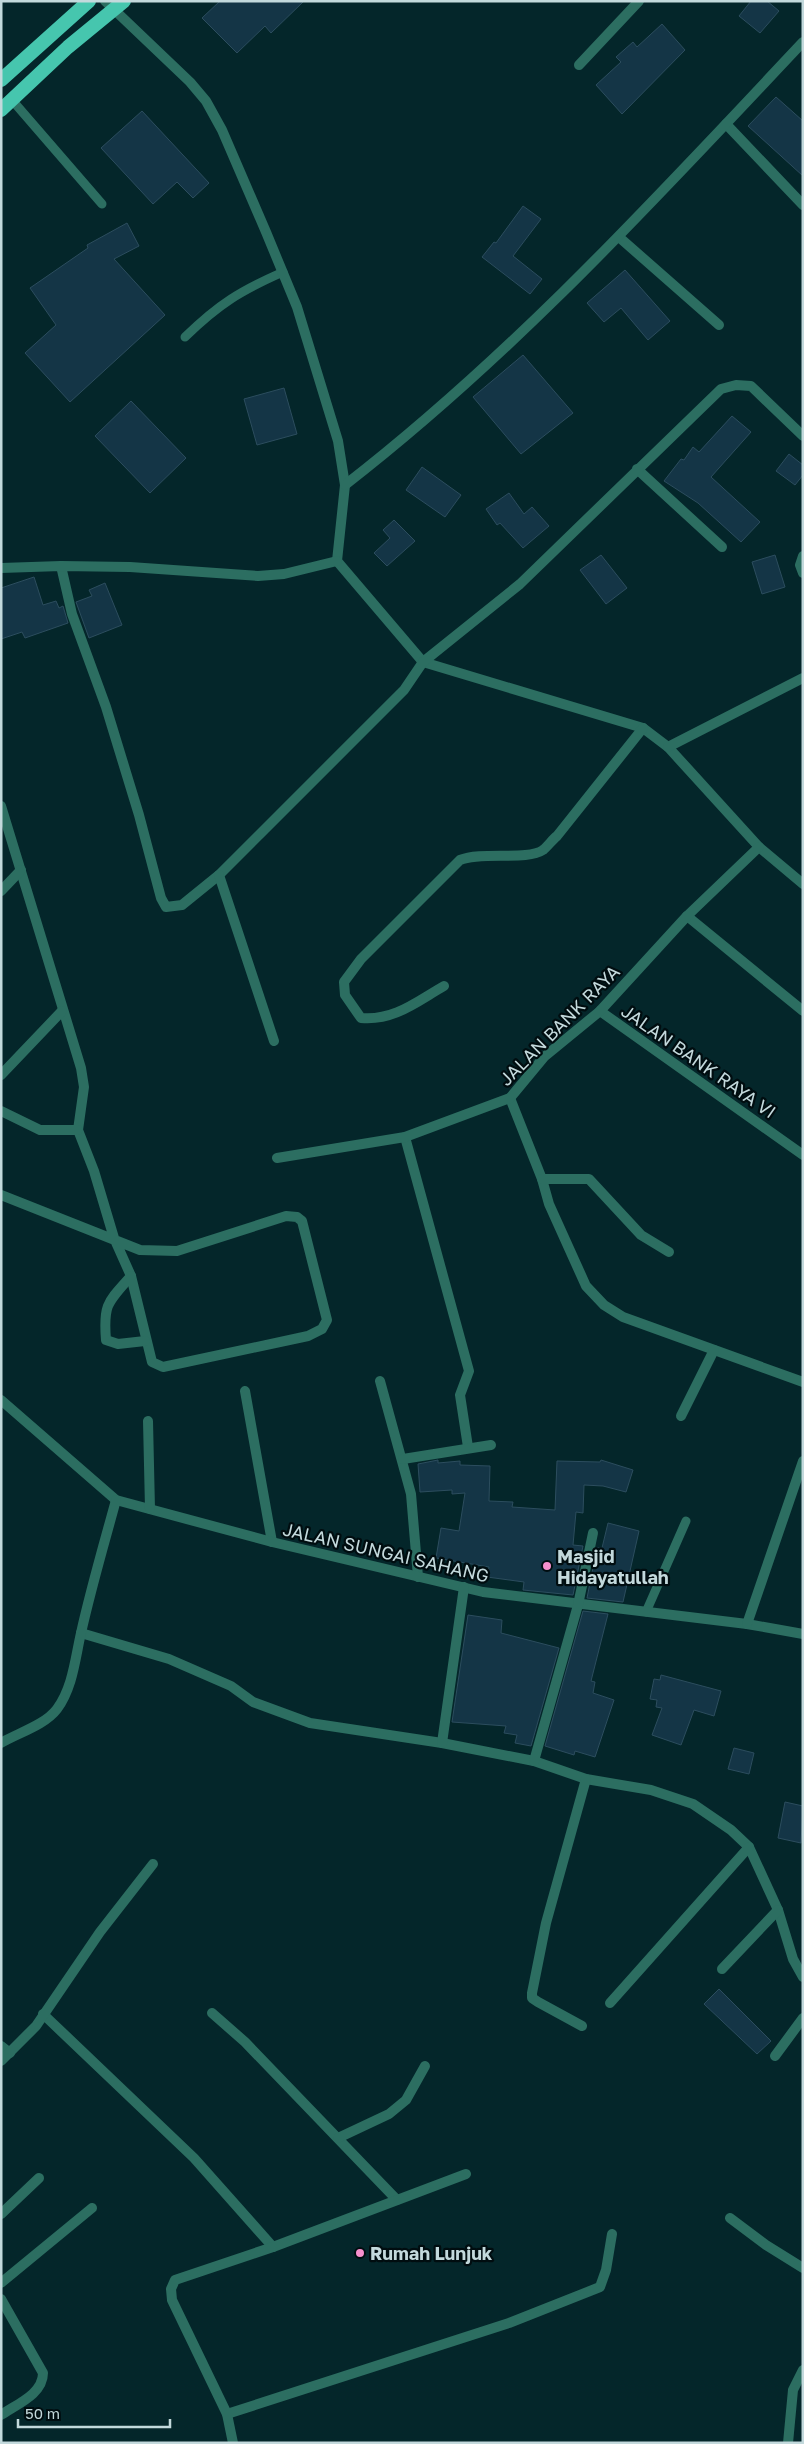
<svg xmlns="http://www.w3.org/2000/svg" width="804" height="2444" font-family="'Golos Text',sans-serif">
  <rect width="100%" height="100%" fill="#04262a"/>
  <g fill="#143546" stroke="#2c4d5e">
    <path d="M 220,1 L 304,1 L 271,33 L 265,26 L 237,53 L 202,18 Z"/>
    <path d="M 751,1 L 767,1 L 779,11 L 760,33 L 739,16 Z"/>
    <path d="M 662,24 L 685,50 L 622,114 L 596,85 L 621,62 L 616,57 L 633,42 L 637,47 Z"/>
    <path d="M 776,97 L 803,121 L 803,176 L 748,126 Z"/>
    <path d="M 142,111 L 209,183 L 193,198 L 177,182 L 153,204 L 101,148 Z"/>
    <path d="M 523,206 L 541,219 L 513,256 L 542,279 L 530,294 L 482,257 L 494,242 L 496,243 Z"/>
    <path d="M 127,223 L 139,246 L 114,259 L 165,315 L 70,402 L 25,353 L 56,325 L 30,288 L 88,248 L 87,245 Z"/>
    <path d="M 625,270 L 670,321 L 648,340 L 621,308 L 604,322 L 587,303 Z"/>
    <path d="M 523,355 L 573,413 L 521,454 L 473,397 Z"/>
    <path d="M 284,388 L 297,434 L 257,445 L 244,399 Z"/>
    <path d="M 131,401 L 186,458 L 150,493 L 95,436 Z"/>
    <path d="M 732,416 L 751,432 L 711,477 L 760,522 L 741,542 L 698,503 L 664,481 L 681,459 L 684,460 L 693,447 L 699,452 Z"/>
    <path d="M 789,454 L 803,465 L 803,475 L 795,485 L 776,471 Z"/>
    <path d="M 422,467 L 461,495 L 445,517 L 406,490 Z"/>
    <path d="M 509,493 L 524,514 L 532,507 L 549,526 L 523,548 L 500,523 L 497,525 L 486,509 Z"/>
    <path d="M 394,520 L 415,541 L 387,566 L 374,553 L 390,538 L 383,530 Z"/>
    <path d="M 601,555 L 627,588 L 606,604 L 580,570 Z"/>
    <path d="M 775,555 L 785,587 L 762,594 L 752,562 Z"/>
    <path d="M 34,577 L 43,605 L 56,601 L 59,608 L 63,606 L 68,623 L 25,638 L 22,632 L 1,639 L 1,588 Z"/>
    <path d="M 105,583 L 122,625 L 89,638 L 76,602 L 92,596 L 89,590 Z"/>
    <path d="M 438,1460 L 438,1463 L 460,1461 L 460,1465 L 490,1466 L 489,1501 L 513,1502 L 512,1507 L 555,1510 L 557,1461 L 600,1462 L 601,1460 L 633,1470 L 626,1492 L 603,1486 L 584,1485 L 583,1513 L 576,1512 L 573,1545 L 583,1546 L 573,1595 L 523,1590 L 524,1582 L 487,1577 L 489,1567 L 436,1558 L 441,1528 L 459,1531 L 465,1493 L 452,1494 L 452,1490 L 420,1492 L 418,1464 Z"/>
    <path d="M 608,1523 L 639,1531 L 623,1602 L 587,1598 L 597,1548 L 602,1548 Z"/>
    <path d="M 583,1611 L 608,1614 L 591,1681 L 595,1682 L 593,1693 L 614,1700 L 595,1757 L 575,1751 L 574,1755 L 545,1746 Z"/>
    <path d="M 468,1615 L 502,1620 L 501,1633 L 559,1648 L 531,1746 L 515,1743 L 517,1735 L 504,1733 L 506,1726 L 452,1722 Z"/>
    <path d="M 661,1675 L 721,1691 L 714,1716 L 694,1710 L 681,1745 L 652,1735 L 662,1708 L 656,1707 L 657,1700 L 650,1699 L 654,1679 L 660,1680 Z"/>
    <path d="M 734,1748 L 754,1753 L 749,1774 L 728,1769 Z"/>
    <path d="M 785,1802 L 803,1806 L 801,1843 L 778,1838 Z"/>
    <path d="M 719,1989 L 771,2041 L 757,2054 L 704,2004 Z"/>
  </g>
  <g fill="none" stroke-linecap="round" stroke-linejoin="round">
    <g stroke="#2c6e61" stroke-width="9">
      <path d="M 12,100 L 102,204"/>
      <path d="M 185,337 C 219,304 240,291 283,272"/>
      <path d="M 646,1612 L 686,1521"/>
    </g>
    <g stroke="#2c6e61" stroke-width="10">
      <path d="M 105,1 L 190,82 L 206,101 L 222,130 L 266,232 L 297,307 L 338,441 L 345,485 L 337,561 L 423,662 L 643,728 L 668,747 L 759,847 L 803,884"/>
      <path d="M 579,65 L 639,1"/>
      <path d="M 726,124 L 803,205"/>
      <path d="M 620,238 L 719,325"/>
      <path d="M 637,469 L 722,547"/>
      <path d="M 345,485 C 514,354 657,197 803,42"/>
      <path d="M 803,556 L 800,565 L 803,573"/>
      <path d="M 61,566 L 72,614 L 106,707 L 139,815 L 161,898 L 166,907 L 182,905 L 219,875 L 404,690 L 423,662 L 520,584 L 721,389 L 736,385 L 751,386 L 803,436"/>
      <path d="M 1,568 L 61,566 L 130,567 L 258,576 L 284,574 L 337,561"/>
      <path d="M 668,747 L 803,678"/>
      <path d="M 1,806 L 81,1068 L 84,1087 L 78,1130 L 94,1171 L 114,1238 L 131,1276 L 152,1362 L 163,1367 L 308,1336 L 322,1329 L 327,1320 L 302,1221 L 297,1217 L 286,1216 L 177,1251 L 140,1250 L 1,1195"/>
      <path d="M 219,875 L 274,1041"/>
      <path d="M 1,891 L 21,870"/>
      <path d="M 687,916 L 803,1011"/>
      <path d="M 444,986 C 416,1002 394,1021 361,1018 L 345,995 L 344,982 L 361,959 L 460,860 C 482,851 527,861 543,850 C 548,846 552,840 557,836 L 643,728"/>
      <path d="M 600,1011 L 803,1155"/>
      <path d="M 1,1075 L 62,1011"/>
      <path d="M 510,1098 L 542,1179 L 549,1204 L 586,1286 L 604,1305 L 623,1317 L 803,1382"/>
      <path d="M 1,1111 L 40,1130 L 78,1130"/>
      <path d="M 405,1137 L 469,1371 L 460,1395 L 468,1447"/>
      <path d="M 277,1158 L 405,1137 L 510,1098 L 544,1057 L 600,1011 L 687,916 L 759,847"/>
      <path d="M 542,1179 L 589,1179 L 641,1235 L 669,1252"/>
      <path d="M 131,1276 C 108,1302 103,1304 106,1340 L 118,1344 L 145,1341"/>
      <path d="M 380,1381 L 411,1494 L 418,1577"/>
      <path d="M 245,1391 L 272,1542"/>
      <path d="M 1,1400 L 116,1500 L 272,1542 L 483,1592 L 747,1624 L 803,1634"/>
      <path d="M 681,1416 L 714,1350"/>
      <path d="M 148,1421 L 150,1509"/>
      <path d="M 403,1459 L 491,1445"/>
      <path d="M 747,1624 L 803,1461"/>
      <path d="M 81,1633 L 169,1659 L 231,1686 L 253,1702 L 310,1723 L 442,1743 L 534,1761 L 586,1779 L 651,1790 L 693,1804 L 731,1830 L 749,1847 L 778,1910 L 793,1959 L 803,1977"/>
      <path d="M 1,1743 C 18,1733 45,1725 57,1709 C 73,1687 75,1659 81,1633 C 91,1588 104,1544 116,1500"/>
      <path d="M 442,1743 L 464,1587"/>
      <path d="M 534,1761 L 578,1605 L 593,1533"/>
      <path d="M 722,1969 L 778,1910"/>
      <path d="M 610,2003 L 749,1847"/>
      <path d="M 212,2013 L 245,2042 L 397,2200"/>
      <path d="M 43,2014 L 194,2158 L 273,2247"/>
      <path d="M 582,2026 L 538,2002 L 532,1998 L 532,1993 L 546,1923 L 586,1779"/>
      <path d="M 1,2046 L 10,2053"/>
      <path d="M 775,2056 L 803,2018"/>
      <path d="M 1,2061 L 36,2026 L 100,1932 L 153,1864"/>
      <path d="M 338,2138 L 389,2114 L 406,2100 L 425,2066"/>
      <path d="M 1,2214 L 39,2178"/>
      <path d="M 730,2218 L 766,2245 L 803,2268"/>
      <path d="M 1,2283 L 92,2208"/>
      <path d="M 1,2299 L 43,2373 C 43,2394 17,2404 1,2415"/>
      <path d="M 227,2414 L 509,2323 L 600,2287 L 606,2270 L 612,2234"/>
      <path d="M 233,2443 L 227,2414 L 172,2300 L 171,2289 L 175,2280 L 273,2247 L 466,2174"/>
      <path d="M 788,2443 L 793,2390 L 803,2370"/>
    </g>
    <g stroke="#46c6ae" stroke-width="14">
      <path d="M 1,80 L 89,1"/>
      <path d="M 1,110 L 68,47 L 124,1"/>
    </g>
  </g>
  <g fill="#f790cd" stroke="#000d10" stroke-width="2">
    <circle cx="547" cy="1566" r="5"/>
    <circle cx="360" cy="2253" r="5"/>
  </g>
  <g text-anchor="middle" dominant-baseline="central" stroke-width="4.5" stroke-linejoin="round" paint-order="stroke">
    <g font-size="18" fill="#c3d9dc" stroke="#000d10">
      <text transform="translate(559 1025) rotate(-45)">JALAN BANK RAYA</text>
      <text transform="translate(699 1061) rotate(35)">JALAN BANK RAYA VI</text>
      <text transform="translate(386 1552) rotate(13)">JALAN SUNGAI SAHANG</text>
    </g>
    <g font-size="18" font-weight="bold" fill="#c3d9dc" stroke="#000d10" text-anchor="start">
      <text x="557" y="1556">Masjid<tspan x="557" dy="21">Hidayatullah</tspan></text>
      <text x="370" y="2253">Rumah Lunjuk</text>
    </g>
  </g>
  <rect width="804" height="2444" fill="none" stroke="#c3d9dc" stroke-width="5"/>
  <path d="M18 2419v8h152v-8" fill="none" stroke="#c3d9dc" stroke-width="2.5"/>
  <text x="25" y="2419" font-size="15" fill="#c3d9dc" stroke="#000d10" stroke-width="4" paint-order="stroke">50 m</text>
</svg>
